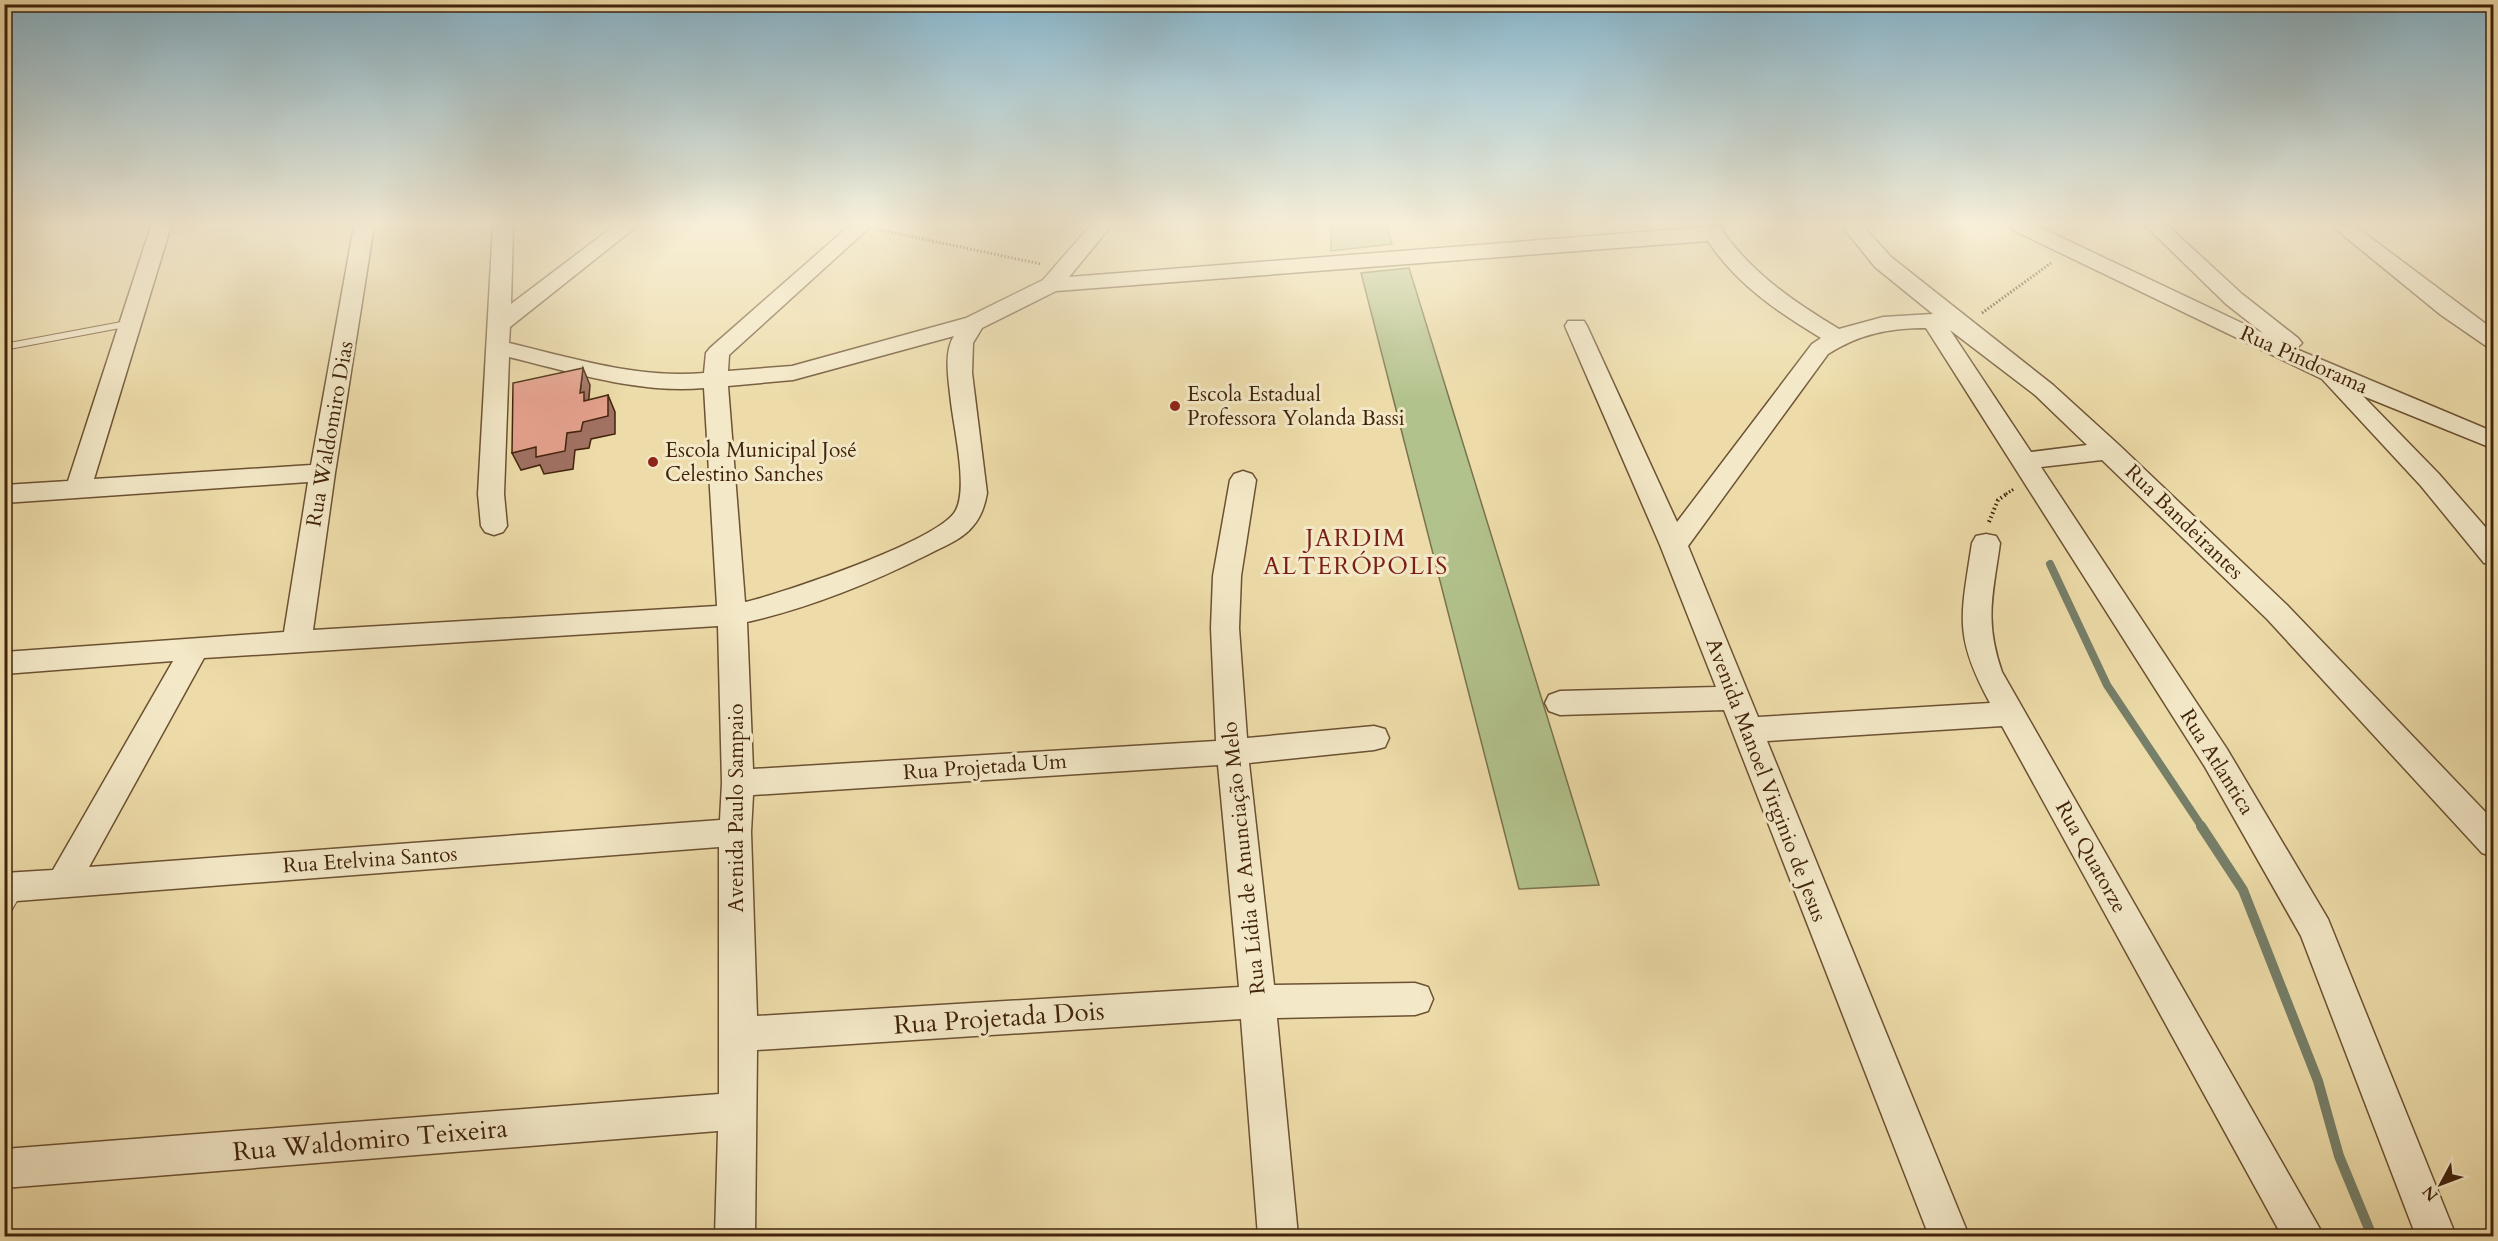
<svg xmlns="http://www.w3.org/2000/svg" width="2498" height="1241" font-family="Cardo,serif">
  <rect width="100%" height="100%" fill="#eddca9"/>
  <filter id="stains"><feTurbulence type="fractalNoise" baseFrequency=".00333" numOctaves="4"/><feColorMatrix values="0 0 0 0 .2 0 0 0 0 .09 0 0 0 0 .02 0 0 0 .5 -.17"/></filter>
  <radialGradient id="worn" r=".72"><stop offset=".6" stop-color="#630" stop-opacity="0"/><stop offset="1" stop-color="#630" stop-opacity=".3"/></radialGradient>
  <g fill="#b2c28c" stroke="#7a724c" stroke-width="1.5">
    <path d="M 1331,226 L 1387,226 L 1392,244 L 1331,251 Z"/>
    <path d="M 1409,268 L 1599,885 L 1519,889 L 1361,273 Z"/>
  </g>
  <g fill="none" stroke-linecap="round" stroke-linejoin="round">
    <path stroke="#767f69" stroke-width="8" d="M 2050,564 L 2107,685 L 2202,827"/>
    <path stroke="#767f69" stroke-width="10" d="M 2201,826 L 2243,890 L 2318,1081 L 2339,1156 L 2372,1236"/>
    <defs>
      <g id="lane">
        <path d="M 132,320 L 136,321 L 136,325 L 4,350 L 4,344 Z"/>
        <path d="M 17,880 L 23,882 L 25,887 L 10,913 L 4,915 C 4,902 2,885 17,880 Z"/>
      </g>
      <g id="street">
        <path d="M 151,226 L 171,226 L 94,479 L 311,465 L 354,226 L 374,226 L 335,473 L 313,630 L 717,606 L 704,388 C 639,394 571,372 509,357 L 504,494 L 507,526 L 503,532 L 494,535 L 485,532 L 481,526 L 478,494 L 493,226 L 513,226 L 511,304 L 614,226 L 637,226 L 510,327 L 509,343 C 572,358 639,379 704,373 L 706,353 L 710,348 L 849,226 L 871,226 L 729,355 L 728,371 L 792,366 L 966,318 L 1043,280 L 1090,226 L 1111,226 L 1069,277 L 1719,226 C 1750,272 1792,301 1839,329 L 1883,317 L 1933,314 L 1875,267 L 1842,226 L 1863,226 L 1891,257 L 2053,385 L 2119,445 L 2287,605 L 2494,821 L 2494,857 L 2482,853 L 2267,619 L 2102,460 L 2041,467 L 2227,749 L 2328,919 L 2456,1236 L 2416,1236 L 2301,936 L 2205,767 L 1926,328 C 1890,328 1859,334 1828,354 L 1688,546 L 1758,717 L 1990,703 C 1953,635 1961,616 1972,543 L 1976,536 L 1986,534 L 1996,536 L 2000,543 C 1993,595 1984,620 2002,672 L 2324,1236 L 2282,1236 L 2002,726 L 1767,741 L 1969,1236 L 1929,1236 L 1724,710 L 1560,715 L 1549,711 L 1545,703 L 1549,695 L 1560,691 L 1716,687 L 1660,545 L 1565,326 L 1568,321 L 1584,321 L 1587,326 L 1677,522 L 1812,344 L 1821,338 C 1778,312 1736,284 1708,241 L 1056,291 L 982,328 L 973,343 L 972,373 L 987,493 C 985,505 981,517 973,526 C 962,540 942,547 927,555 C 869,584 809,608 747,622 L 753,769 L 1216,741 L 1211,628 L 1213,576 L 1230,480 L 1234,474 L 1243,471 L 1252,474 L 1256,480 L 1241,576 L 1239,628 L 1247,738 L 1374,726 L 1385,729 L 1389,738 L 1385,747 L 1374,750 L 1249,763 L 1274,985 L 1415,983 L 1428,987 L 1433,999 L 1428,1011 L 1415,1015 L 1277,1018 L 1298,1236 L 1258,1236 L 1241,1019 L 757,1050 L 755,1236 L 715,1236 L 718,1131 L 4,1188 L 4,1149 L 719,1094 L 719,847 L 4,902 L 4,873 L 53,870 L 173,661 L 4,674 L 4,652 L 284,632 L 308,482 L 4,503 L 4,485 L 68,481 ZM 1950,330 L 2035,395 L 2087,445 L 2031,452 ZM 954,336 C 943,353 949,382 951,402 C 954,429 968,487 956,510 C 942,540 781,594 745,602 L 728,386 L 793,380 ZM 718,626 L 722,783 L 720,820 L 89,867 L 204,658 ZM 1218,765 L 1239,987 L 757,1016 L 751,832 L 753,795 Z"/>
        <path d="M 2010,226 L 2037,226 L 2263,333 L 2226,304 L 2146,226 L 2168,226 L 2242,294 L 2298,338 L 2302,343 L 2296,349 L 2494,432 L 2494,449 L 2363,396 L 2439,474 L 2494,537 L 2494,565 L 2484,563 L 2421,486 L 2322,379 L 2013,230 Z"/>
        <path d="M 2332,226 L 2355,226 L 2494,330 L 2494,348 L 2486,346 L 2441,315 Z"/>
      </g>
    </defs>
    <use href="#lane" stroke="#6c5132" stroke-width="2"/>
    <use href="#street" stroke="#6c5132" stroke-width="3"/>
    <g stroke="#41230b" stroke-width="3" stroke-dasharray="1.5 2" stroke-linecap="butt">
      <path d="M 881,230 L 1041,264"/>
      <path d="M 1982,313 L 2051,263"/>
      <path d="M 2006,494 L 2014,489"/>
    </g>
    <path stroke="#41230b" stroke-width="4" stroke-dasharray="1.5 3" stroke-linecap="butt" d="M 1989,522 L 1998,500 L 2008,493"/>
    <use href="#lane" fill="#f3e8c7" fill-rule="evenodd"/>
    <use href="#street" fill="#f3e8c7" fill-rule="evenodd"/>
  </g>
  <g fill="#a17163" stroke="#41230b" stroke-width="1.5">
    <path d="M 583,368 L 590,385 L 588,409 L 580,393 Z"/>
    <path d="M 608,395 L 615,412 L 615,434 L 591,439 L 589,448 L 575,450 L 573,469 L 544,474 L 540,465 L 521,470 L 512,453 L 567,433 L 583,422 Z"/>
  </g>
  <path fill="#e6a28e" stroke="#41230b" stroke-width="1.5" d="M 583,368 L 580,393 L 584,392 L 584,401 L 608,395 L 608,416 L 583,422 L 581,431 L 567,433 L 565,451 L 536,457 L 536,447 L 512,453 L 513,383 Z"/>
  <linearGradient id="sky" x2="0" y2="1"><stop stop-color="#88b7ce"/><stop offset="0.56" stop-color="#f7efd8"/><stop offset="1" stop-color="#f7efd8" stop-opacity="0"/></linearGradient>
  <rect width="2498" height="400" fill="url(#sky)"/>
  <g fill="#8f2418" stroke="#f3e8c7" stroke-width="2">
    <circle cx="1175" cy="406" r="6"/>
    <circle cx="653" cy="462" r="6"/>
  </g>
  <g text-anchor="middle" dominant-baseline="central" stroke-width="6" stroke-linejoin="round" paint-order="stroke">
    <g font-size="21" fill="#41230b" stroke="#f3e8c7">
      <text transform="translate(2304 360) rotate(24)">Rua Pindorama</text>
      <text transform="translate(330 434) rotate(-80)">Rua Waldomiro Dias</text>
      <text transform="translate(2184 522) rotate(44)">Rua Bandeirantes</text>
      <text transform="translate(2217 762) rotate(58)">Rua Atlantica</text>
      <text transform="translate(985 767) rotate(-4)">Rua Projetada Um</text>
      <text transform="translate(1766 780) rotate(69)">Avenida Manoel Virginio de Jesus</text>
      <text transform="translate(736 808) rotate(-90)">Avenida Paulo Sampaio</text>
      <text transform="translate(2091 857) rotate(61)">Rua Quatorze</text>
      <text transform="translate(1244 858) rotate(-96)">Rua Lídia de Anunciação Melo</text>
      <text transform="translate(370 860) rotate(-4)">Rua Etelvina Santos</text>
    </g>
    <g font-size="21" fill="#41230b" stroke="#f3e8c7" text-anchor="start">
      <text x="1187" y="394">Escola Estadual<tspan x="1187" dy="24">Professora Yolanda Bassi</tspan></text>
      <text x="665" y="450">Escola Municipal José<tspan x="665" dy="24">Celestino Sanches</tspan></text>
    </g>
    <g font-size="24" letter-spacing="1.5" fill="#7a1f14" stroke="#f3e8c7">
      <text x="1356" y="538">JARDIM<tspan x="1356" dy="28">ALTERÓPOLIS</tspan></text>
    </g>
    <g font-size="26" fill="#41230b" stroke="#f3e8c7">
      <text transform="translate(999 1018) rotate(-4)">Rua Projetada Dois</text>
      <text transform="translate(370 1140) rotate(-5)">Rua Waldomiro Teixeira</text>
    </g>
  </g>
  <rect width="2498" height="1241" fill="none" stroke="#eddca9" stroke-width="24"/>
  <rect x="6" y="6" width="2486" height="1229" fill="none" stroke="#41230b" stroke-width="3"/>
  <rect x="12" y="12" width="2474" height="1217" fill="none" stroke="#41230b" stroke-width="1.5"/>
  <g transform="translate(2441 1184) rotate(229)" stroke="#f3e8c7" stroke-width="4.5" paint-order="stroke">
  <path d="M0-4.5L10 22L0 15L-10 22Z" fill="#41230b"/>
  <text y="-9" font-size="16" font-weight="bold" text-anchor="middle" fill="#41230b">N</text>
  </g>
  <rect width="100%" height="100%" filter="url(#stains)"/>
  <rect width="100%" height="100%" fill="url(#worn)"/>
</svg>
